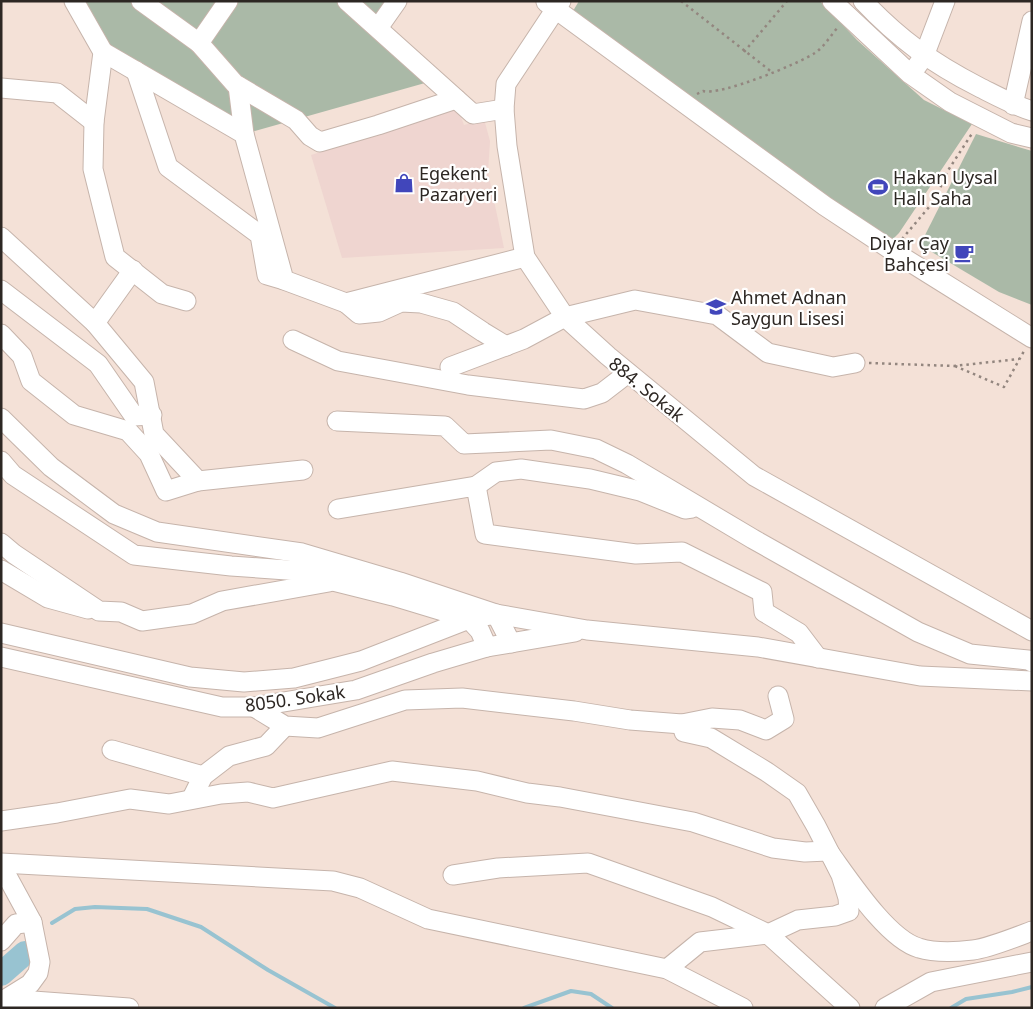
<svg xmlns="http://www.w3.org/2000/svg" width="1033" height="1009" font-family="'Noto Sans',sans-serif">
  <rect width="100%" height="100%" fill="#f4e1d7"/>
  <path fill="#efd5d0" d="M 458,109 L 464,125 L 484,119 L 490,141 L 488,172 L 504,248 L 342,258 L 311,155 Z"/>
  <g fill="#aab9a7">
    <path d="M 75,1 L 391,1 L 373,24 L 425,83 L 244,134 L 100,45 Z"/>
    <path d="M 579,1 L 820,1 L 857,40 L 924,100 L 972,124 L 899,233 L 891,241 L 874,231 L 573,11 Z"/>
    <path d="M 976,134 L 1032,151 L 1032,305 L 999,292 L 920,245 Z"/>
  </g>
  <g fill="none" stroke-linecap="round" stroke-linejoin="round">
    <g stroke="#98c3d1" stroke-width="4">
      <path d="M 52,923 L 75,909 L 95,907 L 147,909 L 201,927 L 268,970 L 335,1008"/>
      <path d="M 524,1008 L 571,991 L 591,994 L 612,1008"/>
      <path d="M 951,1008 L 966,999 L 1012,992 L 1032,987"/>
    </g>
    <path stroke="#98c3d1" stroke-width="24" d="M 1,974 L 25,953"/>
    <defs>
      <g id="minor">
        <path d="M 74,1 L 103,52 L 94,122 L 93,169 L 115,257 L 162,294 L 186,301"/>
        <path d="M 141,1 L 199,43 L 228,1"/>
        <path d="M 347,1 L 473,114 L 504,109"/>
        <path d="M 561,1 L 506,84 L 504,109 L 507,146 L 525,257 L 565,317 L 608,356 L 754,476 L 1032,631"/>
        <path d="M 832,1 L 910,74 L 950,102 L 1011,133 L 1032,138"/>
        <path d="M 863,1 C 899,39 932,63 979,87 C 997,96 1013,105 1032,111"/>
        <path d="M 546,2 L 825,206 L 899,255 L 1032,338"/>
        <path d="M 378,28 L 397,1"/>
        <path d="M 199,43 L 235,84 L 296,120 L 310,136 L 320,142 L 378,125 L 456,99"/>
        <path d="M 103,52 L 244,134 L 284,280 L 346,303 L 525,257"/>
        <path d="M 917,66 L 924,56 L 945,1"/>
        <path d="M 136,71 L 168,167 L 260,235 L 267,275 L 284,280"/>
        <path d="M 238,86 L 244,134"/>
        <path d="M 1,88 L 57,93 L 94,122"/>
        <path d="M 1013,105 L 1032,21"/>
        <path d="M 1,237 L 95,323 L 133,270"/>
        <path d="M 1,290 L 98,364 L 134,416 L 152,415"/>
        <path d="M 346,303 L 359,314 L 379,312 L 401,302 L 421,303 L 453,312 L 483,332 L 506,346"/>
        <path d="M 95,323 L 144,382 L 154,434 L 198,481 L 303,470"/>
        <path d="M 1,334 L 22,356 L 31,381 L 74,415 L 128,431 L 149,454 L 166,491 L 198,481"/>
        <path d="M 293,340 L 338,361 L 468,385 L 584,399 L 602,393 L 628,373"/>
        <path d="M 450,367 L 524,339 L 565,317 L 635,300 L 717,315 L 768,353 L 833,367 L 855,363"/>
        <path d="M 1,418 L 51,467 L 114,514 L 157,532 L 302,553 L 400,582 L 496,614 L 587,630 L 758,647 L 920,676 L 1032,681"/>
        <path d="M 337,421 L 445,426 L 464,444 L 551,440 L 596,449 L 627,464 L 753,539 L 918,632 L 970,654 L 1028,660 L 1032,662"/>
        <path d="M 1,461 L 13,475 L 134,555 L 231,566 L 301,571 L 333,581 L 393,596 L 469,619 L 480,631 L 487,647"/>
        <path d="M 476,486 L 496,472 L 521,469 L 590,479 L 640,491 L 685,509 L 692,508"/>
        <path d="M 338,509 L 476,486 L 485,534 L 636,554 L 682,552 L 762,592 L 764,612 L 799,633 L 818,658"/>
        <path d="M 1,543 L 14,554 L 99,611 L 121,612 L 142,621 L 192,614 L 222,601 L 329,582"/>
        <path d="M 1,570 L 48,598 L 88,609"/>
        <path d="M 1,633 L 190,677 L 244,682 L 294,678 L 361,661 L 469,619 L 496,614 L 511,643"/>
        <path d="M 1,657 L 222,707 L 254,707 L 356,690 L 433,663 L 487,647 L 575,632"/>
        <path d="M 254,707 L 285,726 L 318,728 L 405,700 L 462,698 L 574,711 L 630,720 L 682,724 L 712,718 L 740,720 L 766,730 L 784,719 L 778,696"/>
        <path d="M 112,750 L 203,776"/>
        <path d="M 192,798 L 203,776 L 229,756 L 266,746 L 285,726"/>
        <path d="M 1,821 L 57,813 L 130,799 L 169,804 L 221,794 L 248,792 L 273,798 L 392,771 L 477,781 L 527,793 L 560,797 L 693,822 L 773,848 L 805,852 L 828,851 C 848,878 887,939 919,948 C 935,953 956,952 973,950 C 989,948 1016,937 1032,931"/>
        <path d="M 1,863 L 333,881 L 360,888 L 428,919 L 667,969 L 743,1008"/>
        <path d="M 1,865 L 32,922 L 40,962 L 38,973 L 30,984 L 1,1002"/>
        <path d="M 453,875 L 498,868 L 588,863 L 712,907 L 768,934 L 850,1008"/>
        <path d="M 1,941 L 16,924 L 32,922"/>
        <path d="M 667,969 L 700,942 L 768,934 L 798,920 L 835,916 L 849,911 L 848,898 L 841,875 L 816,826 L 797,793 L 767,772 L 711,738 L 684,732 L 682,724"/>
        <path d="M 6,999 L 129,1008"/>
        <path d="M 885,1008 L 931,982 L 1032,962"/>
      </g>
    </defs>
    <use href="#minor" stroke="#c6b4ab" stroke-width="21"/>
    <g stroke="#93867f" stroke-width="2.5" stroke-dasharray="2.5 4" stroke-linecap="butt">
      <path d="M 681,1 L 773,73"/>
      <path d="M 744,52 L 787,1"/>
      <path d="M 697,94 L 703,91 C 720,96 798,64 815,53 C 824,47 831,35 838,27"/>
      <path d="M 902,239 L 935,200 L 947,172 L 973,132"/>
      <path d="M 869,363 L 954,366 L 1019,359"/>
      <path d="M 955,366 L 1004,387 L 1024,351"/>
    </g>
    <use href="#minor" stroke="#fff" stroke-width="19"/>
  </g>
  <defs>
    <symbol id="shop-bare" viewBox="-9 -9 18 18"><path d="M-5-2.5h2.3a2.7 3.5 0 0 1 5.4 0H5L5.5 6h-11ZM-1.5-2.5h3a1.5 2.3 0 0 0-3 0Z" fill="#4146bb" stroke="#fff" stroke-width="2.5" paint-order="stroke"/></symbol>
    <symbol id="stadium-bare" viewBox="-9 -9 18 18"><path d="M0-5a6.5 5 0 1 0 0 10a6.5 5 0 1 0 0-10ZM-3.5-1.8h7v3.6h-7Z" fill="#4146bb" stroke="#fff" stroke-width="2.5" paint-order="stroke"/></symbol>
    <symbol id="cafe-bare" viewBox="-9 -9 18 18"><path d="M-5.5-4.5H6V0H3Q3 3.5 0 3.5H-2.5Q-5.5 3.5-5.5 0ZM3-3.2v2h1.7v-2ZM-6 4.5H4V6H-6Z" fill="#4146bb" stroke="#fff" stroke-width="2.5" paint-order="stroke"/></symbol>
    <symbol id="school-bare" viewBox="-9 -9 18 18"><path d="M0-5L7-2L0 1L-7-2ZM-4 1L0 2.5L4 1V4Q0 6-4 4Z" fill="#4146bb" stroke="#fff" stroke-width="2.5" paint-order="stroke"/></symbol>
  </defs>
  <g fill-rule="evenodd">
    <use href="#shop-bare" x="390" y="169" width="28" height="28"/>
    <use href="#stadium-bare" x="864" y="173" width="28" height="28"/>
    <use href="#cafe-bare" x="950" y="239" width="28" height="28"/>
    <use href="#school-bare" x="702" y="293" width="28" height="28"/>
  </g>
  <g text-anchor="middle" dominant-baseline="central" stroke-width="4.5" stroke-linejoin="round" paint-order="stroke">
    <g font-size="18" fill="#2d2723" stroke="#fff" text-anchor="start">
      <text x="419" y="173">Egekent<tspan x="419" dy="21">Pazaryeri</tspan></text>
      <text x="893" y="177">Hakan Uysal<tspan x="893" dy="21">Halı Saha</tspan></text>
      <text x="949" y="243" text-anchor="end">Diyar Çay<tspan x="949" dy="21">Bahçesi</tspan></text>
      <text x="731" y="297">Ahmet Adnan<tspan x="731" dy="21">Saygun Lisesi</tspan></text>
    </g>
    <g font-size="18" fill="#2d2723" stroke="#fff">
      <text transform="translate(647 389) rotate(39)">884. Sokak</text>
      <text transform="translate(295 698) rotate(-8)">8050. Sokak</text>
    </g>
  </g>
  <rect width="1033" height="1009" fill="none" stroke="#2d2723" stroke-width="5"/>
</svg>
